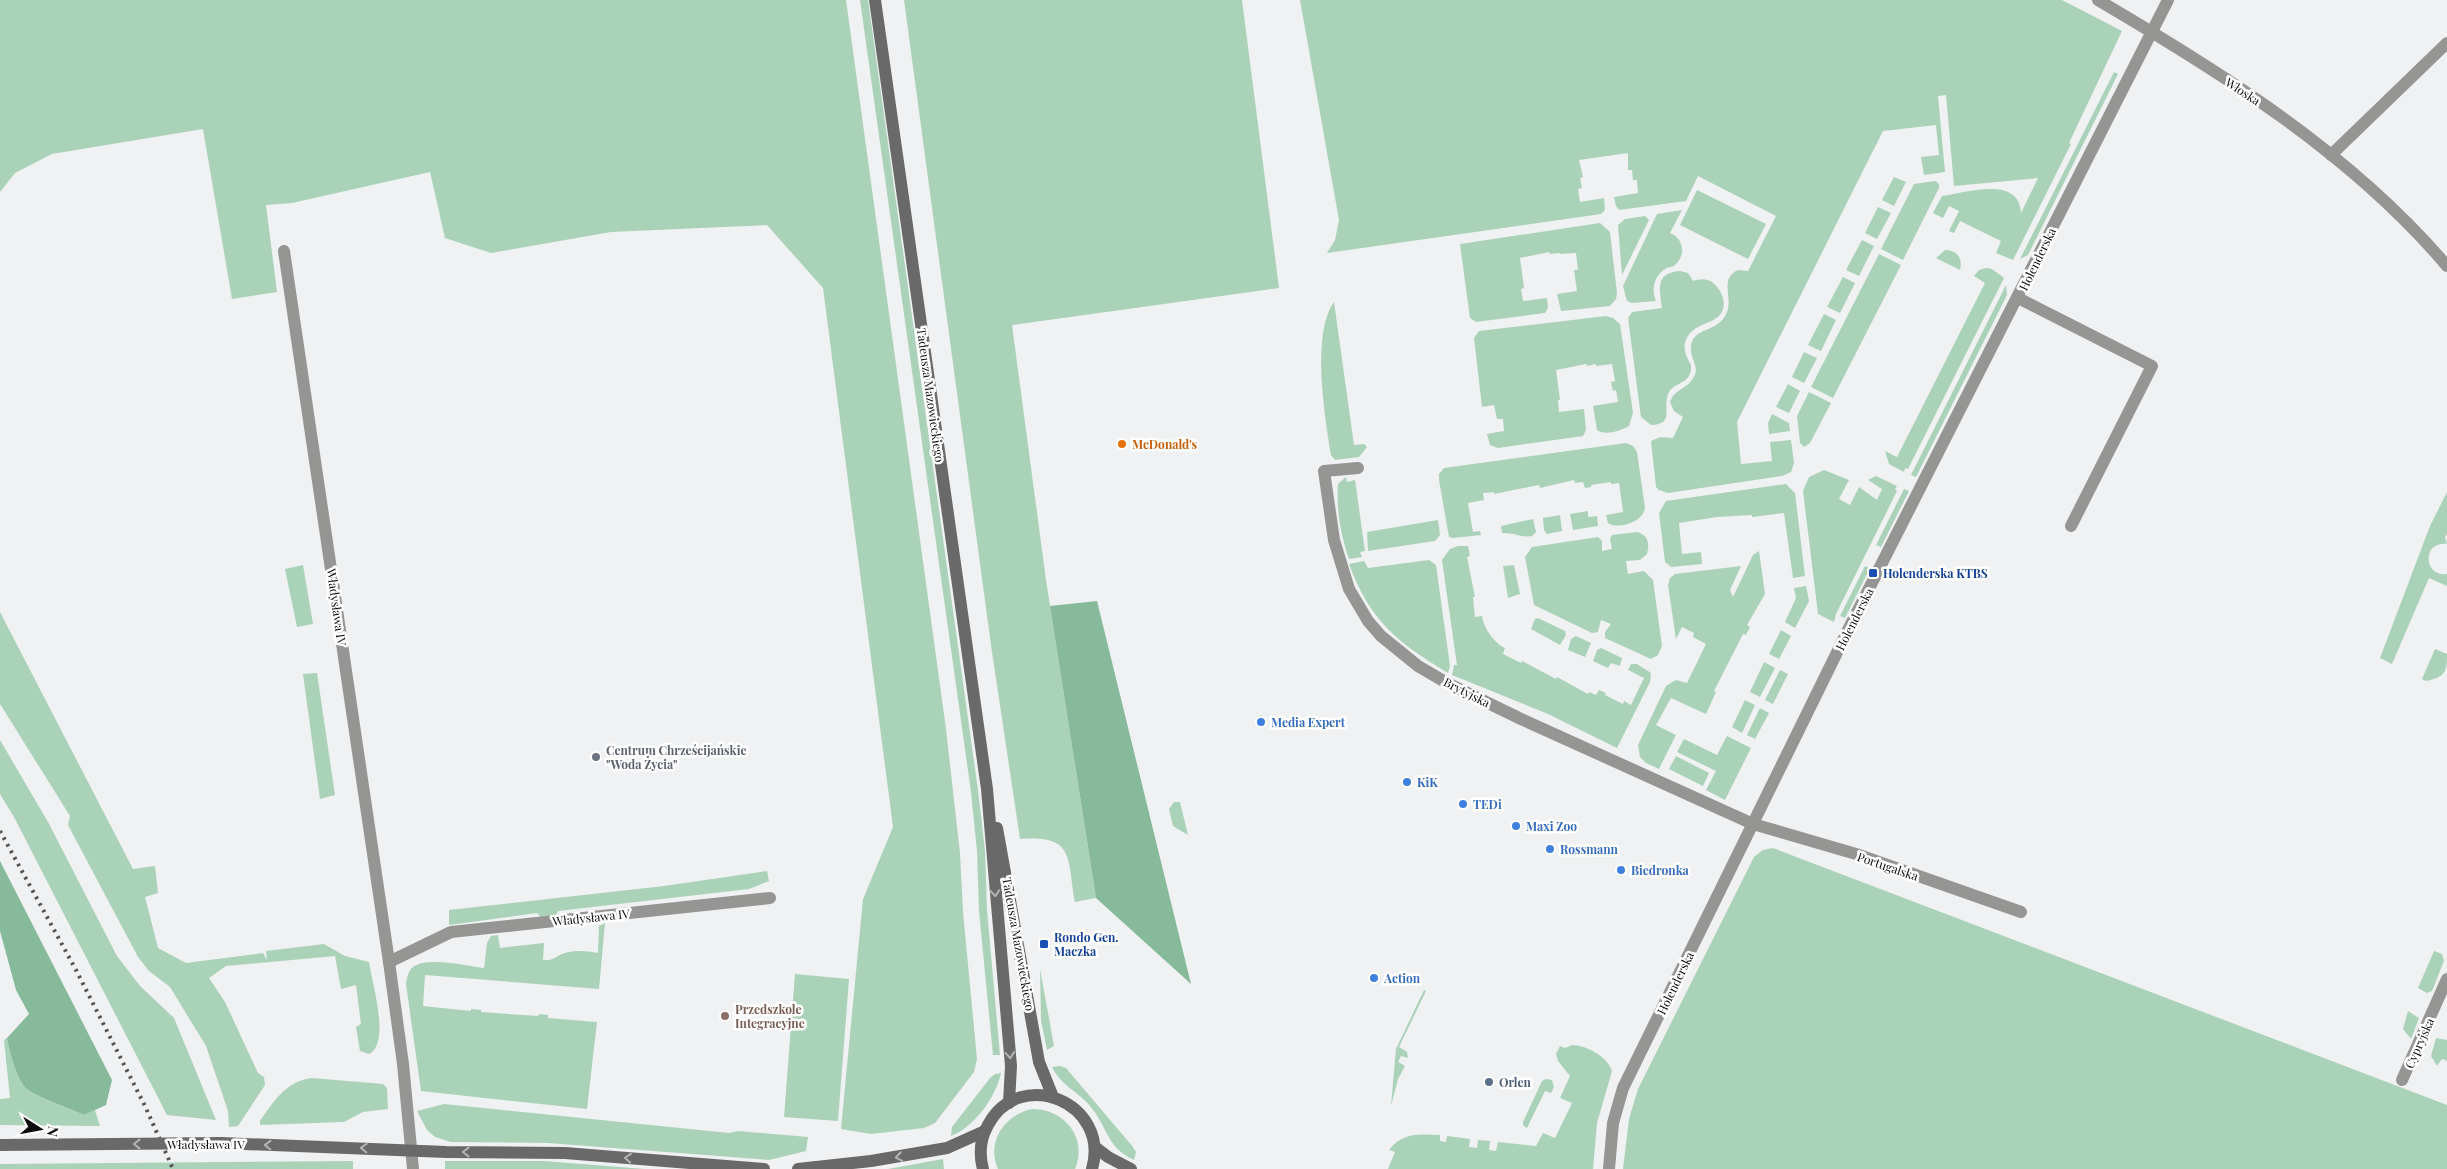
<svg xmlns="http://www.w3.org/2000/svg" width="2447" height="1169" font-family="'Playfair Display',serif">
  <rect width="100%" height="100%" fill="#f0f1f2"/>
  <g fill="#aad2b9">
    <path d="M 0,0 L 846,0 L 946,729 L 960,853 L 963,912 L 977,1059 L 974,1072 L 935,1123 L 924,1128 L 871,1134 L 841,1129 L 863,899 L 893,827 L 823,288 L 767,225 L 611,232 L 491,253 L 445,238 L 430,172 L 292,203 L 266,205 L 277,292 L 232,299 L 203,129 L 52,154 L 15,173 L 0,192 Z"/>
    <path d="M 860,0 L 868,0 L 978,790 L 985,851 L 987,910 L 1000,1055 L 993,1055 L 979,911 L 977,851 L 971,792 Z"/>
    <path d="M 904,0 L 1242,0 L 1279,288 L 1012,325 L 1046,580 L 1096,898 L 1075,902 C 1067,857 1075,835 1020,839 L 991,645 Z"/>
    <path d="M 1300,0 L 2062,0 L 2122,31 L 2069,143 L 2071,144 L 2013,260 L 1996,253 L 2001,241 L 1960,221 L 1954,233 L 1949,231 L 1959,211 L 1949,206 L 1943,218 L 1933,213 L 1942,196 C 1967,193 2019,175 2021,213 L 2038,178 L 1954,186 L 1946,95 L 1938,96 L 1945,172 L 1924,175 L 1921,157 L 1939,155 L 1936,125 L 1883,131 L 1737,422 L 1741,464 L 1772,461 L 1770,442 L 1791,440 L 1794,463 L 1791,472 L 1782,476 L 1668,493 L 1659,490 L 1656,487 L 1651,441 L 1660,437 L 1673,438 L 1683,417 L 1674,411 L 1670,402 C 1676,386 1691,390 1696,371 C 1696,363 1690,356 1691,348 C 1691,326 1719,334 1727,312 C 1733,297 1719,279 1738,270 L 1748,271 L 1776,216 L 1698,176 L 1686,201 L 1619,210 L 1616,206 L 1614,197 L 1638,193 L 1637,180 L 1633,180 L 1632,170 L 1628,170 L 1628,153 L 1579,160 L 1583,177 L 1580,178 L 1582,188 L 1578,189 L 1580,202 L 1604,198 L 1605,210 L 1601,214 L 1327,253 L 1335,240 L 1339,220 Z"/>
    <path d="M 2114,72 L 2118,74 L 2028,255 L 2020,259 Z"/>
    <path d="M 1894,177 L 1906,182 L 1894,206 L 1882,200 Z"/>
    <path d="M 1935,181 L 1939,184 L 1939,188 L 1903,260 L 1881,249 L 1914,184 Z"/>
    <path d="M 1697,190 L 1766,224 L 1748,259 L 1680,225 Z"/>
    <path d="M 1878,207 L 1891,213 L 1877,239 L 1865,233 Z"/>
    <path d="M 1682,210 L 1670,233 C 1683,238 1687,254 1675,265 C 1673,267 1668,267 1665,269 C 1654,276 1651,290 1656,301 L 1632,303 L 1627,301 L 1623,286 L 1657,214 Z"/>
    <path d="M 1645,216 L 1649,220 L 1622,275 L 1618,225 L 1625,219 Z"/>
    <path d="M 1600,223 L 1610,232 L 1617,293 L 1616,299 L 1610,306 L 1561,311 L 1557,294 L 1577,291 L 1574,270 L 1578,270 L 1576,253 L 1560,254 L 1559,253 L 1550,254 L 1549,252 L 1520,258 L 1524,288 L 1521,289 L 1523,301 L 1547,298 L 1548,308 L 1545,313 L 1476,322 L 1470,318 L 1460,244 Z"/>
    <path d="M 1862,240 L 1874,246 L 1859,276 L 1846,270 Z"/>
    <path d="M 1945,250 C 1957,250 1963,258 1960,270 L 1936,258 Z"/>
    <path d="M 1879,254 L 1901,265 L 1833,398 L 1811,387 Z"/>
    <path d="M 1986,268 L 1992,269 L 2004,278 L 1908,469 L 1905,468 L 1904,472 L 1889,464 L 1885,451 L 1897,457 L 1985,283 L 1974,276 L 1979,270 Z"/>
    <path d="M 1680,271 L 1688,273 L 1693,281 C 1699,279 1706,278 1712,282 C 1717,286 1721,291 1723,298 C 1729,325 1697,320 1688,336 C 1681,347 1686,355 1691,365 C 1692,382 1680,381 1670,390 C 1660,407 1677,424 1651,425 L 1641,417 L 1628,318 L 1632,312 L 1662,308 C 1660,290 1654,273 1680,271 Z"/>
    <path d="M 1843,277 L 1855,283 L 1840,313 L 1827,307 Z"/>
    <path d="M 2006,285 L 2007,295 L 1916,477 L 1911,475 Z"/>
    <path d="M 1334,302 L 1354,445 L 1364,444 L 1367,447 L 1359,457 L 1335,460 L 1331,455 C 1325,417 1311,334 1334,302 Z"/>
    <path d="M 1824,314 L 1836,320 L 1821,351 L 1808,345 Z"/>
    <path d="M 1606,316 L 1613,318 L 1620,324 L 1633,413 L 1629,426 C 1621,431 1604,436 1597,430 L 1593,406 L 1618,402 L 1616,390 L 1613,391 L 1611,382 L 1615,381 L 1612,364 L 1596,366 L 1596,364 L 1587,366 L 1586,364 L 1556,370 L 1560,400 L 1558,400 L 1559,412 L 1584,409 L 1586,430 L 1583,436 L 1498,448 L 1490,445 L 1487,434 L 1504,431 L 1503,419 L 1497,419 L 1494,405 L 1482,407 L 1474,338 L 1479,331 Z"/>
    <path d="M 1804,352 L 1817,358 L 1804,383 L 1792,377 Z"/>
    <path d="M 1788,384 L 1800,391 L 1789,413 L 1776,407 Z"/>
    <path d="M 1809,392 L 1831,403 L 1810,443 L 1804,447 L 1800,443 L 1797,416 Z"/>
    <path d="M 1772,414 L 1789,423 L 1790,431 L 1769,434 L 1768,423 Z"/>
    <path d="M 1626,443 L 1633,446 L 1637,452 L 1645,508 C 1643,522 1619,530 1608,523 L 1606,515 L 1623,512 L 1619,483 L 1611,484 L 1611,482 L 1591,485 L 1591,487 L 1585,488 L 1583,482 L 1575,483 L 1574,480 L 1540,488 L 1539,485 L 1494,494 L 1494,492 L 1483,493 L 1484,500 L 1468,503 L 1473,532 L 1480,531 L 1481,535 L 1453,538 L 1449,537 L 1439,480 L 1439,474 L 1444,468 Z"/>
    <path d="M 1824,470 L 1849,480 L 1839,499 L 1850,505 L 1859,487 L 1877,500 L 1882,489 L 1868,480 L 1876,476 L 1897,486 L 1895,489 L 1897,491 L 1836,614 L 1834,622 L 1818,614 L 1803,491 L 1809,477 Z"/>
    <path d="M 1346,477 L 1347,482 L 1355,480 L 1365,551 L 1360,552 L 1362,557 L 1349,559 C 1341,536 1336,509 1338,484 Z"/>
    <path d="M 1786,484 L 1795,493 L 1805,576 L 1793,578 L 1784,513 L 1752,517 L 1752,515 L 1717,517 L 1679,523 L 1682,554 L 1701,552 L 1702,564 L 1671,567 L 1665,562 L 1659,513 L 1666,501 Z"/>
    <path d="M 1904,489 L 1909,491 L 1881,547 L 1876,545 Z"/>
    <path d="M 2447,492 L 2447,534 L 2445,537 L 2447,544 C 2421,541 2424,578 2447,574 L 2447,586 L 2429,578 L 2392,664 L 2380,658 L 2430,526 Z"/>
    <path d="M 1588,511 L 1588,517 L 1597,516 L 1598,526 L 1573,530 L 1570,514 Z"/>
    <path d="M 1560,515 L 1562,531 L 1547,534 L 1544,530 L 1543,518 Z"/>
    <path d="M 1533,519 L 1536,532 L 1532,536 C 1521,538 1514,532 1502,533 L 1501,526 Z"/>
    <path d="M 1438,520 L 1440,535 L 1435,541 L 1368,551 L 1367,532 Z"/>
    <path d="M 1638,532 C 1648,536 1650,543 1647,554 L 1640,560 L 1626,561 L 1628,574 L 1644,571 L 1653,580 L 1662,646 L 1658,655 L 1651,659 L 1605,638 L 1605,632 L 1611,624 L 1601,620 L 1598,632 L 1592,633 L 1534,605 L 1525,557 L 1532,547 L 1598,537 L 1602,541 L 1602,551 L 1612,549 L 1610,539 L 1612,535 Z"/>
    <path d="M 1458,546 L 1468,546 L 1470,556 L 1467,557 L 1475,597 L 1473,597 L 1475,617 L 1482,616 C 1483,627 1495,644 1505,648 L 1503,654 L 1521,663 L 1522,661 L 1556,679 L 1557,677 L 1588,694 L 1589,692 L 1596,695 L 1599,690 L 1606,693 L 1605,695 L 1623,704 L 1624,701 L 1631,705 L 1644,678 L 1628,670 L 1631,664 L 1637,664 L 1651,673 L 1650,682 L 1617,748 L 1548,714 L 1452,675 L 1454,665 L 1457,665 L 1442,560 L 1450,549 Z"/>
    <path d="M 1759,551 L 1765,594 L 1747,625 L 1750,627 L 1746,635 L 1743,634 L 1714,691 L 1716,692 L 1706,714 L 1671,698 L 1656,725 L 1676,735 L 1659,769 L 1646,763 L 1640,757 L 1638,745 L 1666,686 L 1676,680 L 1687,683 L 1706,644 L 1693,637 L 1694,633 L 1682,627 L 1676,639 L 1668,585 L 1670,578 L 1675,574 L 1741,566 L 1730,590 L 1733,597 L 1753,555 Z"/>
    <path d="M 1429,560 L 1436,565 L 1450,666 L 1448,673 C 1397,642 1370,621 1349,564 L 1364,561 L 1368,568 Z"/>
    <path d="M 303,565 L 313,624 L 297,627 L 285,569 Z"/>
    <path d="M 1514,565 L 1520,594 L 1508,598 L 1503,566 Z"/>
    <path d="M 1865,566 L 1870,568 L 1845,618 L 1840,616 Z"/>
    <path d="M 1806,586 L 1809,601 L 1795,628 L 1785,622 L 1796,598 L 1794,588 Z"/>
    <path d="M 0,612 L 133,869 L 155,866 L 158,893 L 145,897 L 158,948 L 186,963 L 263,953 L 267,960 L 266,951 L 324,944 L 345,956 L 369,962 C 372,983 391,1043 369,1054 L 360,1051 L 356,1027 L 361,1024 L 356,985 L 341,989 L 335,956 L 226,966 L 209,978 L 225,1002 L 258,1073 L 264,1077 L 265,1085 L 238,1126 L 229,1127 L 228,1111 L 206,1046 L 170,987 L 149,971 L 138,957 L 68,825 L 70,816 L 0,704 Z"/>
    <path d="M 1538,618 L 1565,631 L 1566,635 L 1560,645 L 1531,629 L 1535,619 Z"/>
    <path d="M 1781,630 L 1791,636 L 1779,659 L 1769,654 Z"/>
    <path d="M 1576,636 L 1591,643 L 1585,657 L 1568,650 L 1571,639 Z"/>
    <path d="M 1601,648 L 1622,658 L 1620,666 L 1611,663 L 1608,668 L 1593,661 L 1597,650 Z"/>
    <path d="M 2435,649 L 2447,654 C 2447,672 2445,677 2426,681 L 2422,679 Z"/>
    <path d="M 1764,662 L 1775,668 L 1760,697 L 1750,692 Z"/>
    <path d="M 1780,670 L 1788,674 L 1773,704 L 1765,700 Z"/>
    <path d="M 317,673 L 335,795 L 320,799 L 303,674 Z"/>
    <path d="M 1745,700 L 1755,705 L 1742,733 L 1732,727 Z"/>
    <path d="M 1760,708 L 1769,713 L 1755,739 L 1747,735 Z"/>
    <path d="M 1727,736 L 1751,748 L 1725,800 L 1706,790 L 1716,771 L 1677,752 L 1684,739 L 1717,755 Z"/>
    <path d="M 0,740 L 48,822 L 117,956 L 140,986 L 174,1018 L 216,1120 L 167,1115 L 14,817 L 0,794 Z"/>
    <path d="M 1676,756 L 1709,773 L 1703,786 L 1669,769 Z"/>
    <path d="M 1174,802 L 1180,802 L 1188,835 L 1173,826 L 1169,809 Z"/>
    <path d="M 1773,848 L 2447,1105 L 2447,1169 L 1623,1169 L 1629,1119 L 1638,1089 L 1754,857 L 1763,850 Z"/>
    <path d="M 767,871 L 769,881 L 749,889 L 558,911 L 556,915 L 541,917 L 537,913 L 449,925 L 449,910 L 664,886 Z"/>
    <path d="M 605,923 L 599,989 L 425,975 L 423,1006 L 471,1011 L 471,1009 L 481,1010 L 481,1012 L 538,1016 L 539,1014 L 548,1015 L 548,1018 L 597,1022 L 587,1109 L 421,1091 L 406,984 C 407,978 408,971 413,967 C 427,956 467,966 484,968 L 487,943 L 491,936 L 498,935 L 500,948 L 544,943 L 543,960 C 556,961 556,955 565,953 C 576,950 587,951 598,953 L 599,926 Z"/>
    <path d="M 2434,951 L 2442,954 L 2444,961 L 2432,991 L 2427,993 L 2418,988 Z"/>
    <path d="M 1040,969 L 1054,1046 L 1047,1050 L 1041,1020 Z"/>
    <path d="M 795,974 L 849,979 L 838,1121 L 784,1117 Z"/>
    <path d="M 1424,990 L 1426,991 L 1399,1047 L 1407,1052 L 1408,1058 L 1401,1056 L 1398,1062 L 1405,1066 L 1398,1079 L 1391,1106 L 1396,1049 Z"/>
    <path d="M 2408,1011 L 2419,1018 L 2411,1039 L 2403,1029 Z"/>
    <path d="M 7,1038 C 10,1053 15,1074 24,1086 C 31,1096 71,1109 84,1115 L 95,1110 L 100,1126 L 0,1125 L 0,1099 L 10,1098 L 4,1040 Z"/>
    <path d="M 2436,1038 L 2447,1040 L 2447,1061 L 2442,1059 L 2437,1066 L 2431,1056 Z"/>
    <path d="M 1572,1045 C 1586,1045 1608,1057 1612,1071 L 1597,1123 L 1593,1169 L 1388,1169 L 1395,1152 L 1389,1150 C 1402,1132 1420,1134 1440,1135 L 1440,1141 L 1446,1142 L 1447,1136 L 1470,1139 L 1469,1147 L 1477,1148 L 1478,1140 L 1490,1141 L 1489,1150 L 1496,1151 L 1498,1142 L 1536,1146 L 1543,1133 L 1555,1138 L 1572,1103 L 1560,1098 L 1570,1076 L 1558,1061 L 1556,1054 L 1560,1046 L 1565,1048 Z"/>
    <path d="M 1060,1066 L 1066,1068 L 1133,1147 L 1136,1152 L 1134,1160 C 1106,1147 1108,1127 1090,1106 C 1078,1091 1061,1086 1052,1067 Z"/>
    <path d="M 1001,1073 C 996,1097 974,1127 951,1136 L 952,1127 L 990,1078 L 995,1074 Z"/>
    <path d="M 312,1078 L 383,1084 L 387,1088 L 388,1109 L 363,1112 L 344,1122 L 260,1125 L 260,1121 C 274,1101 286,1081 312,1078 Z"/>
    <path d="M 1546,1079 L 1552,1080 L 1554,1087 L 1551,1093 L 1545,1091 L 1527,1128 L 1523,1125 L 1523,1122 L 1542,1081 Z"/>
    <path d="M 444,1104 L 729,1133 L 738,1131 L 808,1137 L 806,1151 L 769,1160 L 548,1143 L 451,1142 L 435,1137 L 427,1130 L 417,1111 Z"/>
    <path d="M 1032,1109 C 1064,1109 1088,1137 1075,1169 L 998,1169 C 986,1142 1004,1115 1032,1109 Z"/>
    <path d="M 943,1159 L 944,1169 L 888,1169 Z"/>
    <path d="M 353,1161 L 353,1169 L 0,1169 L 0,1164 Z"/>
    <path d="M 445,1161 L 544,1161 L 645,1169 L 445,1169 Z"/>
  </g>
  <g fill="#86ba9b">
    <path d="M 1097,601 L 1191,984 L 1096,898 L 1050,606 Z"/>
    <path d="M 0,861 L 112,1080 L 106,1105 L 84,1115 C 72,1109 31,1096 24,1086 C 15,1074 10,1053 7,1038 L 29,1014 L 16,990 L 0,931 Z"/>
  </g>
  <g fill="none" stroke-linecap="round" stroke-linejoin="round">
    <g stroke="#959594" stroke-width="12">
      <path d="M 2098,0 C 2224,74 2352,154 2447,266"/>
      <path d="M 2331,155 L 2447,43"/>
      <path d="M 284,251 L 389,962 L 403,1064 L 413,1169"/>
      <path d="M 2018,298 L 2152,366 L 2071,526"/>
      <path d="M 1358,468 L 1324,471 L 1334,540 L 1349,589 L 1368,621 L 1381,636 L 1418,666 L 1447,683 L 1521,719 L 1753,824 L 1856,854 L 2021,912"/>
      <path d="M 389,962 L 451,932 L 770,898"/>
      <path d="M 2402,1080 L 2447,979"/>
      <path d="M 1609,1169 L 1613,1123 L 1623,1088 L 1849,628 L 2168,0"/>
    </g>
    <g stroke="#6a6969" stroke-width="12">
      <path d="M 875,0 L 987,789 L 1011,1066 L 1009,1103"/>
      <path d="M 997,828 L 1039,1062 L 1053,1097"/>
      <path d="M 221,1143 L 446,1152 L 565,1153 L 764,1169"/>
      <path d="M 0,1145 L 113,1144"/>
      <path d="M 1095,1147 L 1108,1157 L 1131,1169"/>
      <path d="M 798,1169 L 871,1161 L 947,1148 L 985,1131"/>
      <path d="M 983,1169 C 979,1154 980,1139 988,1125 C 1020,1065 1111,1103 1092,1169"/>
    </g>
    <path stroke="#535354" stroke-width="4" stroke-dasharray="2.5 5" stroke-linecap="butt" d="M 0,831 L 76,970 L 145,1106 L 173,1169"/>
    <path stroke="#6a6969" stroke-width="12" d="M 113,1144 L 221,1143"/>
  </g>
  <defs><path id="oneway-chevron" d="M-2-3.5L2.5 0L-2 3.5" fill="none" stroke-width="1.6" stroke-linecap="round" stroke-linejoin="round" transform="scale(1.25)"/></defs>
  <g stroke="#b4b4b4">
    <use href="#oneway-chevron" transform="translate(995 893) rotate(86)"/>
    <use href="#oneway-chevron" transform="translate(1010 1055) rotate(85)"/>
    <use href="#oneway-chevron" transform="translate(137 1144) rotate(180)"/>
    <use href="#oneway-chevron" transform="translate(268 1145) rotate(-178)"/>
    <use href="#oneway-chevron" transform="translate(364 1148) rotate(-178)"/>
    <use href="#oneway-chevron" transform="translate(466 1152) rotate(180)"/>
    <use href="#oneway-chevron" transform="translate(899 1157) rotate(170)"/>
    <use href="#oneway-chevron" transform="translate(628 1158) rotate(-175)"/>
  </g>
  <circle fill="#e8710a" stroke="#fff" stroke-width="2" cx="1122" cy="444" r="5"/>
  <g fill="#1a4fb4" stroke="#fff" stroke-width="2">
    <rect x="1868" y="568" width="10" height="10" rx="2.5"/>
    <rect x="1039" y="939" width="10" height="10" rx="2.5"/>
  </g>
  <g fill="#3f7fe0" stroke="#fff" stroke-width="2">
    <circle cx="1261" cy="722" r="5"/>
    <circle cx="1407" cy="782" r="5"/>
    <circle cx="1463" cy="804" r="5"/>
    <circle cx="1516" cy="826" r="5"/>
    <circle cx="1550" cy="849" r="5"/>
    <circle cx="1621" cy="870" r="5"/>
    <circle cx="1374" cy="978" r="5"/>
  </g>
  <circle fill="#6b7280" stroke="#fff" stroke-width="2" cx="596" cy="757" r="5"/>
  <circle fill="#8d6e63" stroke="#fff" stroke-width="2" cx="725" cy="1016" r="5"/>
  <circle fill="#5c6f8a" stroke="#fff" stroke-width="2" cx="1489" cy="1082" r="5"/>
  <g text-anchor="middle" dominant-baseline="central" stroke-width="5" stroke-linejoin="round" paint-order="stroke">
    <g font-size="12" fill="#0c0c0d" stroke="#fff">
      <text transform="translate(2243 91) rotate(33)">Włoska</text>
      <text transform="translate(2037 259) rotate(-64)">Holenderska</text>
      <text transform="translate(931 395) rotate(82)">Tadeusza Mazowieckiego</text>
      <text transform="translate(337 607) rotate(82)">Władysława IV</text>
      <text transform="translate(1854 619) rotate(-63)">Holenderska</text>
      <text transform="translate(1467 692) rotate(27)">Brytyjska</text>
      <text transform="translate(1888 866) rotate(19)">Portugalska</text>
      <text transform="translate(591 917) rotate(-6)">Władysława IV</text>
      <text transform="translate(1019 944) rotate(80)">Tadeusza Mazowieckiego</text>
      <text transform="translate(1675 983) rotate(-64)">Holenderska</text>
      <text transform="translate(2419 1043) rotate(-66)">Cypryjska</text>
      <text x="206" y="1144">Władysława IV</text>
    </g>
    <g font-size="12" font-weight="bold" fill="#c56008" stroke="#fff" text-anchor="start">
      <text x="1132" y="444">McDonald's</text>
    </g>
    <g font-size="12" font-weight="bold" fill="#164399" stroke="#fff" text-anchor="start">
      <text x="1883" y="573">Holenderska KTBS</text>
      <text x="1054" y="937">Rondo Gen.<tspan x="1054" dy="14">Maczka</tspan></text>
    </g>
    <g font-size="12" font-weight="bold" fill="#366cbe" stroke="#fff" text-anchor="start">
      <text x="1271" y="722">Media Expert</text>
      <text x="1417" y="782">KiK</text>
      <text x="1473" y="804">TEDi</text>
      <text x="1526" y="826">Maxi Zoo</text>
      <text x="1560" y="849">Rossmann</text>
      <text x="1631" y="870">Biedronka</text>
      <text x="1384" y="978">Action</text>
    </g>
    <g font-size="12" font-weight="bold" fill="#5b616d" stroke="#fff" text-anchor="start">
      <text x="606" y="750">Centrum Chrześcijańskie<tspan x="606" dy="14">"Woda Życia"</tspan></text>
    </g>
    <g font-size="12" font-weight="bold" fill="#785e54" stroke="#fff" text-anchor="start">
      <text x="735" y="1009">Przedszkole<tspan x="735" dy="14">Integracyjne</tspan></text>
    </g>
    <g font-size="12" font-weight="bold" fill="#4e5e75" stroke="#fff" text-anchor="start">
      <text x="1499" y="1082">Orlen</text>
    </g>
  </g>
  <g transform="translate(40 1129) rotate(101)" stroke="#ffffff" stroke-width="4" paint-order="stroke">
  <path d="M0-4L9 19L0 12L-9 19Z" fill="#0c0c0d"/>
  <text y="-8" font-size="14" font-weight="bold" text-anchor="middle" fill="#0c0c0d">N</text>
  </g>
</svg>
